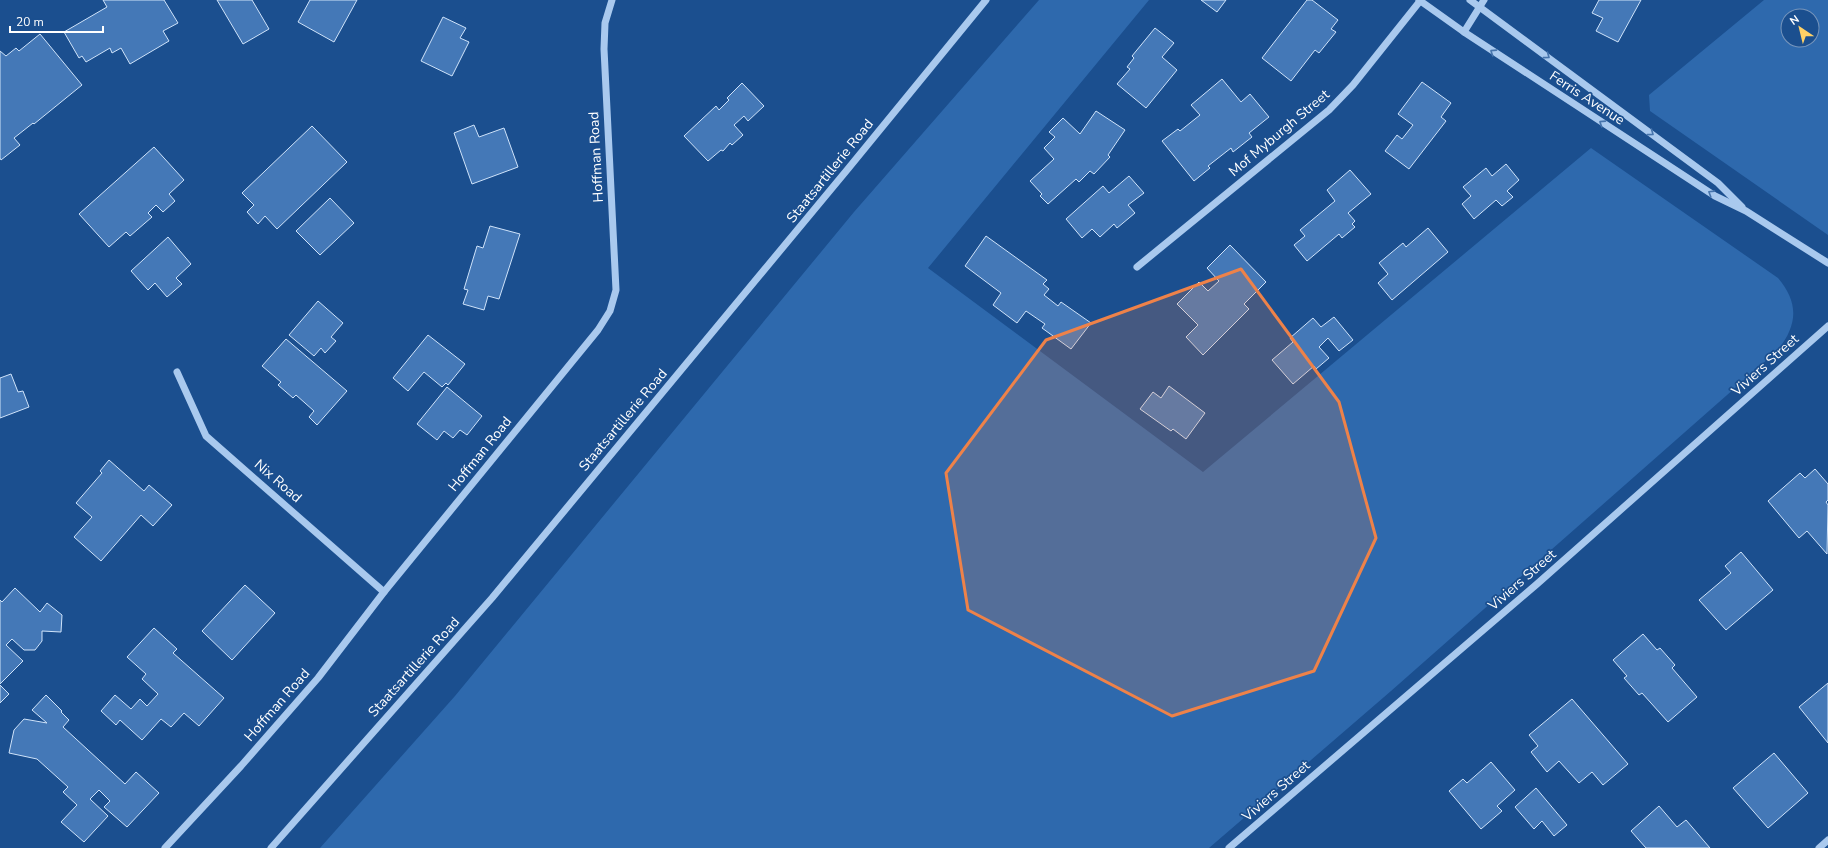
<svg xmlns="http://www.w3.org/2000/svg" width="1828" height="848" font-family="'Nunito Sans',sans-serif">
  <rect width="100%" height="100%" fill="#1b4f8f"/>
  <g fill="#2e69ad" fill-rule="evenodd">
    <path d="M 1039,0 L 1149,0 L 928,268 L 1203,472 L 1591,148 L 1778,278 C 1799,303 1798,325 1777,351 L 1391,691 L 1209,848 L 320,848 L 455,696 L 854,212 Z"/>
    <path d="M 1764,0 L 1828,0 L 1828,235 L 1650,111 L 1649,95 ZM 1788,16 L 1812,16 L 1812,40 L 1788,40 Z"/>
  </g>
  <g fill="#4478b7" stroke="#cfe3fa">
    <path d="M 103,0 L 164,0 L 178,23 L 163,31 L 169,41 L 130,64 L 121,48 L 112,53 L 110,48 L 86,62 L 82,56 L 79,58 L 64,32 L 107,7 Z"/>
    <path d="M 217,0 L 252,0 L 269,29 L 243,44 Z"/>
    <path d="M 310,0 L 357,0 L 334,42 L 298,22 Z"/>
    <path d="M 1201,0 L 1226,0 L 1217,12 Z"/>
    <path d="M 1307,0 L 1312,0 L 1338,20 L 1331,29 L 1336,32 L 1319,53 L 1315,50 L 1291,81 L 1262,58 Z"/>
    <path d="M 1599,0 L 1641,0 L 1618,42 L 1596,31 L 1603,18 L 1592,13 Z"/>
    <path d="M 443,17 L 466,28 L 460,38 L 469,42 L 452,76 L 421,61 Z"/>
    <path d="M 1155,28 L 1174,43 L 1162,57 L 1177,70 L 1146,108 L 1117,84 L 1130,69 L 1127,67 L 1134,58 L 1132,56 Z"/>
    <path d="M 40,34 L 82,85 L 34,124 L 33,123 L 14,138 L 20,145 L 1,160 L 0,158 L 0,51 L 6,56 L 16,48 L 19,51 Z"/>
    <path d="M 1222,79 L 1241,102 L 1250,94 L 1269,117 L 1249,133 L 1252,137 L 1233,152 L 1231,148 L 1208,166 L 1210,168 L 1194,181 L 1162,141 L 1178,129 L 1180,131 L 1200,115 L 1191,105 Z"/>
    <path d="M 1422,82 L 1451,103 L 1441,117 L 1446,121 L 1409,169 L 1385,151 L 1397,135 L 1402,139 L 1413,125 L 1398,114 Z"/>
    <path d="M 742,83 L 764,106 L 748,121 L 744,116 L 734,125 L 743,135 L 732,145 L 730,143 L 723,151 L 721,150 L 708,161 L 684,136 L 716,106 L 719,110 L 729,100 L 727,98 Z"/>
    <path d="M 1096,111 L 1125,130 L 1108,155 L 1110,157 L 1094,174 L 1090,171 L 1079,182 L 1076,179 L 1048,204 L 1040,196 L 1042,194 L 1030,181 L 1054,159 L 1044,148 L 1055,137 L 1049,132 L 1063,118 L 1080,134 Z"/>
    <path d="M 474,125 L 479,137 L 504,128 L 518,167 L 472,184 L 454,133 Z"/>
    <path d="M 312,126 L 347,162 L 277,229 L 265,216 L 258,224 L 247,212 L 254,205 L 242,193 Z"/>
    <path d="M 154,147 L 184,180 L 169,194 L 175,201 L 163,212 L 156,205 L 148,213 L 152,217 L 130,236 L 126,232 L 109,247 L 79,214 Z"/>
    <path d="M 1506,164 L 1519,180 L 1507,191 L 1513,197 L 1502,206 L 1496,200 L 1474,219 L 1462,204 L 1471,196 L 1463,187 L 1486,168 L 1492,176 Z"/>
    <path d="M 1350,170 L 1371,194 L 1348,213 L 1355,221 L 1352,224 L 1355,227 L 1342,238 L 1339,234 L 1307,261 L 1294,245 L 1305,236 L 1300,230 L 1335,201 L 1327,190 Z"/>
    <path d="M 1129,176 L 1144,193 L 1128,205 L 1135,213 L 1117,228 L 1114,224 L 1100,237 L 1092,229 L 1082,238 L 1066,219 L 1103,186 L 1109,193 Z"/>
    <path d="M 330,198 L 354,223 L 320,255 L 296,231 Z"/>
    <path d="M 490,226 L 520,234 L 499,299 L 488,296 L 484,310 L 463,304 L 468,290 L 464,289 L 477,246 L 483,248 Z"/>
    <path d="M 1428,228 L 1448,252 L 1392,300 L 1378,283 L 1388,274 L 1379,263 L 1403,243 L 1406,247 Z"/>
    <path d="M 986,236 L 1047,280 L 1043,284 L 1049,289 L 1044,295 L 1058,306 L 1061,302 L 1091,323 L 1071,349 L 1042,328 L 1045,324 L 1026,311 L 1017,323 L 993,305 L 1001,293 L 965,266 Z"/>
    <path d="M 168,237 L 191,264 L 176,278 L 182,284 L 167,297 L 155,283 L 148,290 L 131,271 Z"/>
    <path d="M 1230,245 L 1266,282 L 1244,304 L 1249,309 L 1203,355 L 1186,337 L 1198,325 L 1177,304 L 1199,282 L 1208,291 L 1219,281 L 1207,268 Z"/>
    <path d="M 318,301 L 343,323 L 331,337 L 336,341 L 325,353 L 321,348 L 314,356 L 289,335 Z"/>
    <path d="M 1334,317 L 1353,340 L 1339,351 L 1328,338 L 1319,347 L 1329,358 L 1316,369 L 1314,366 L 1293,384 L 1272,360 L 1293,342 L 1290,338 L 1313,318 L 1321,327 Z"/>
    <path d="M 428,335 L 465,364 L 448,385 L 446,383 L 442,387 L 424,372 L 408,391 L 393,378 Z"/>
    <path d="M 286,339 L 347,391 L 317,425 L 309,417 L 314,411 L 296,395 L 293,398 L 278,385 L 281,382 L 262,366 Z"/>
    <path d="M 11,374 L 18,392 L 23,391 L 29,407 L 0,418 L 0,378 Z"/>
    <path d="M 1169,386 L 1205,413 L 1186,439 L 1173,429 L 1171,431 L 1140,409 L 1153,392 L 1161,398 Z"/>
    <path d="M 447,387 L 482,416 L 467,435 L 460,430 L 453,438 L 444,431 L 437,440 L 417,424 Z"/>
    <path d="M 109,460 L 144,491 L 149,485 L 172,505 L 153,526 L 141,515 L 101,561 L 74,537 L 92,517 L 76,503 L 102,473 L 100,471 Z"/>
    <path d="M 1815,469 L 1828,484 L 1828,500 L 1826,502 L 1828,505 L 1827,554 L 1807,531 L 1799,538 L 1768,501 L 1800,473 L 1805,478 Z"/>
    <path d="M 1741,552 L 1773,590 L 1726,630 L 1699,600 L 1731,573 L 1725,566 Z"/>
    <path d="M 245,585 L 275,613 L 232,660 L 202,631 Z"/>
    <path d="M 15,588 L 40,612 L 47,603 L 62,615 L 61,632 L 42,631 L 42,641 L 35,650 L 24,650 L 12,639 L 6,645 L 23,661 L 0,684 L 0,600 L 2,602 Z"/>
    <path d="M 154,628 L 177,649 L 173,653 L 224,698 L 199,726 L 184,713 L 171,727 L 161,719 L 142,740 L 120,720 L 116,725 L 101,711 L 115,695 L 131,709 L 140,699 L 147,706 L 158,694 L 142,679 L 146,674 L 127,657 Z"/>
    <path d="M 1643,634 L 1657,650 L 1660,648 L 1675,665 L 1672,668 L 1697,697 L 1668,722 L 1642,693 L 1639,695 L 1624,678 L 1627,676 L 1613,660 Z"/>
    <path d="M 1828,683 L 1828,743 L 1799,707 Z"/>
    <path d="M 0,685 L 9,694 L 0,703 Z"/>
    <path d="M 46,695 L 62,711 L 61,712 L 69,720 L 63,727 L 125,784 L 136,772 L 159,793 L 127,827 L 104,807 L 110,801 L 99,790 L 90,799 L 108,816 L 84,842 L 61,822 L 77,805 L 63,792 L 68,787 L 37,759 L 9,753 L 14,730 L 24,719 L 47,723 L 32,710 Z"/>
    <path d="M 1572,699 L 1628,764 L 1603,785 L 1592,772 L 1579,783 L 1559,761 L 1547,772 L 1531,752 L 1538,746 L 1529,735 Z"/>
    <path d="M 1774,753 L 1808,793 L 1768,828 L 1733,788 Z"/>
    <path d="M 1491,762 L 1515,790 L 1497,806 L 1502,811 L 1481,829 L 1449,791 L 1463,779 L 1467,783 Z"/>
    <path d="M 1536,788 L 1567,825 L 1554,836 L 1542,821 L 1534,829 L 1515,807 Z"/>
    <path d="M 1659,806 L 1677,827 L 1686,820 L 1710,848 L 1646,848 L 1631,831 Z"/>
  </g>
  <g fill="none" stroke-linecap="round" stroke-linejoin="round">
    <g stroke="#a9c9ee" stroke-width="7">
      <path d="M 1419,0 L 1464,32 L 1660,160 L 1715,196 L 1746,211 L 1828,263"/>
      <path d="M 1470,0 L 1718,183 L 1742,207"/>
      <path d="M 1464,32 L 1484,0"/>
      <path d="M 1137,267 L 1329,110 L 1353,85 L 1420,1"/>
      <path d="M 177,372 L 206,436 L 384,592"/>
      <path d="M 165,848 L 241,766 L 318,678 L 384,592 L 598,330 L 610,311 L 616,290 L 604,49 L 605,23 L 612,0"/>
      <path d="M 271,848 L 492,598 L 847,170 L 986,0"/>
      <path d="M 1229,848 L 1537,584 L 1828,326"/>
      <path d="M 1819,848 L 1828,840"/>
    </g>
  </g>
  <defs><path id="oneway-chevron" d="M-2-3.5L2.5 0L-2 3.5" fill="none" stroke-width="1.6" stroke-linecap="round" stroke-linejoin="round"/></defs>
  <g stroke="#4674ac">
    <use href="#oneway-chevron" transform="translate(1493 52) rotate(-147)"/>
    <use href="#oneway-chevron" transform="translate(1547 56) rotate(36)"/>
    <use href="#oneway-chevron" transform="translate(1602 123) rotate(-147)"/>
    <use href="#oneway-chevron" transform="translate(1651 133) rotate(36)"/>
    <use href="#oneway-chevron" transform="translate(1711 193) rotate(-148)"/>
  </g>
  <path fill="#ee8249" fill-opacity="0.2" stroke="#ee8249" stroke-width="3" stroke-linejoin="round" d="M 1241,269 L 1339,402 L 1376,538 L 1314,671 L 1172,716 L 968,610 L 946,473 L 1046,340 Z"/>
  <g text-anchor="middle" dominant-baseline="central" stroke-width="3.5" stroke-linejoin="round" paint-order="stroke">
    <g font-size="14" fill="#fff" stroke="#1b4f8f">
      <text transform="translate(1587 98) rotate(33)">Ferris Avenue</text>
      <text transform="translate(1279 133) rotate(-40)">Mof Myburgh Street</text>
      <text transform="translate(596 157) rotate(-93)">Hoffman Road</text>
      <text transform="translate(830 171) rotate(-51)">Staatsartillerie Road</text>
      <text transform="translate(1765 365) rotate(-42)">Viviers Street</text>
      <text transform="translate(623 420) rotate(-50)">Staatsartillerie Road</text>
      <text transform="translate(480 454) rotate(-51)">Hoffman Road</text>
      <text transform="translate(278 481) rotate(41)">Nix Road</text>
      <text transform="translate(1522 580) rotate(-41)">Viviers Street</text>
      <text transform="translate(414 667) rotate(-48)">Staatsartillerie Road</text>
      <text transform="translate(277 705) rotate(-49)">Hoffman Road</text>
      <text transform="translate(1276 791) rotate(-41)">Viviers Street</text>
    </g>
  </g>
  <g transform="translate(1800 28) rotate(325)"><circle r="19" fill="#1b4f8f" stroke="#7695bc"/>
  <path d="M0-3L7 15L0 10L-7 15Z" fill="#ffd166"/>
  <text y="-6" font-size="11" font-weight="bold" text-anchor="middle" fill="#ffffff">N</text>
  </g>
  <path d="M10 26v6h93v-6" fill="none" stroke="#ffffff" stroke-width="2"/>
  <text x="16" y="26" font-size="12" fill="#ffffff" stroke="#1b4f8f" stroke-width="3" paint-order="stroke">20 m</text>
</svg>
